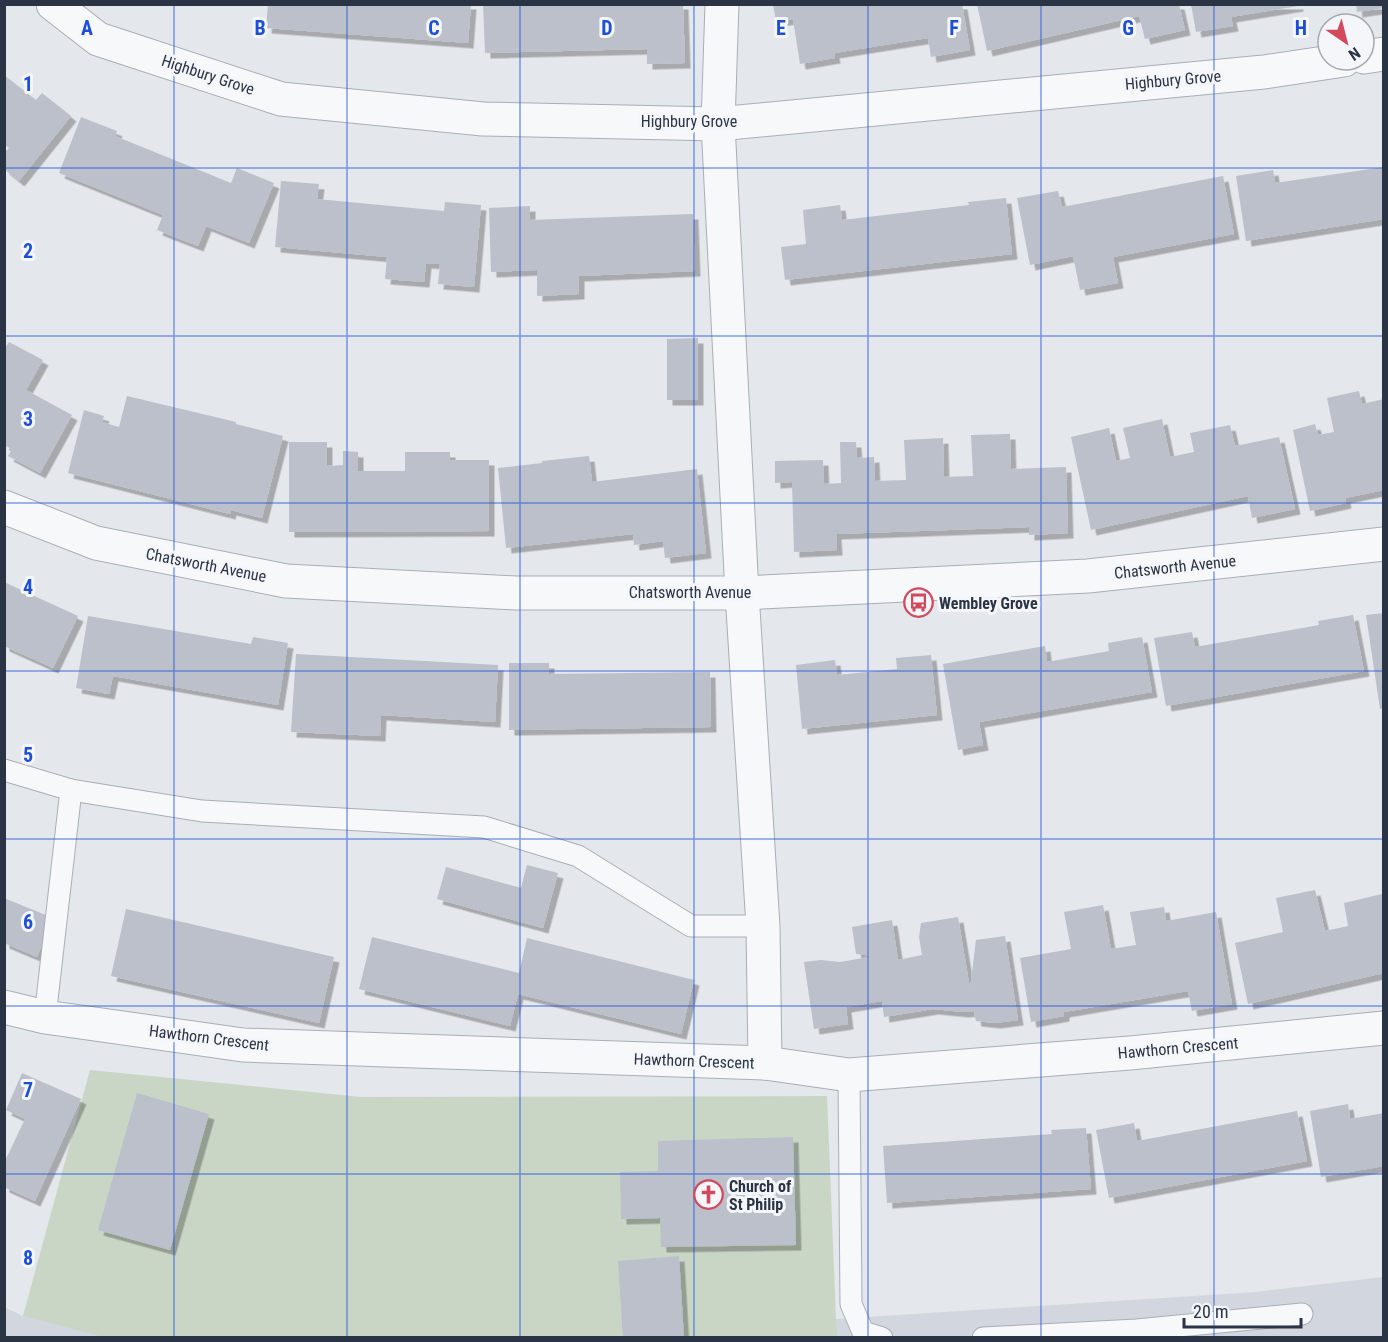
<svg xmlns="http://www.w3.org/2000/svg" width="1388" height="1342" font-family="'Roboto Condensed',sans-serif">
  <defs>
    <filter id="shadow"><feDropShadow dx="5.5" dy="5.5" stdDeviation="0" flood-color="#0004"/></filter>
  </defs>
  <rect width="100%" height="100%" fill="#e4e7ec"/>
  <g fill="#d2d6de">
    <path d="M 1383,1277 L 1383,1337 L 838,1338 L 836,1319 L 1256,1292 Z"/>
    <path d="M 4,1307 L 23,1316 L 108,1337 L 5,1337 Z"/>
  </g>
  <path fill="#c9d6c5" d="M 90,1070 L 361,1097 L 827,1096 L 836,1319 L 838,1337 L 108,1338 L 23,1316 Z"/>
  <g fill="#bbc0ca" filter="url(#shadow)">
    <path d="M 268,4 L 471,4 L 468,43 L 266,28 Z"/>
    <path d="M 483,4 L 683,4 L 685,63 L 647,64 L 647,49 L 485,53 Z"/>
    <path d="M 773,4 L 962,4 L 970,50 L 931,57 L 928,38 L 834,53 L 835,58 L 800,64 L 793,19 L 776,21 Z"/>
    <path d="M 977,4 L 1179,4 L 1185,30 L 1145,39 L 1139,16 L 987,51 Z"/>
    <path d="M 1191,4 L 1298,4 L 1298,6 L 1231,17 L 1233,26 L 1196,32 Z"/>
    <path d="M 1356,4 L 1384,4 L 1384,8 L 1357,12 Z"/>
    <path d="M 4,75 L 36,100 L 42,93 L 71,116 L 19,181 L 4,169 L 4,153 L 9,148 L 4,144 Z"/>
    <path d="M 81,117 L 117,131 L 115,136 L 231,183 L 237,168 L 274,183 L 249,243 L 206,226 L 198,246 L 157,230 L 163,215 L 59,173 Z"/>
    <path d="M 1384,167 L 1384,219 L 1246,241 L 1236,176 L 1273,170 L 1275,183 Z"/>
    <path d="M 1223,176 L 1234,234 L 1113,257 L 1118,283 L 1080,290 L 1073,256 L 1030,265 L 1017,198 L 1058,191 L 1062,207 Z"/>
    <path d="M 281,181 L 319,184 L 317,199 L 444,211 L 445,202 L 481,205 L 474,287 L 438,284 L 440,264 L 426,263 L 424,282 L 385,279 L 387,257 L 275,247 Z"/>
    <path d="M 1006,198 L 1012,254 L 785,280 L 781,247 L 806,244 L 803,210 L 840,205 L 842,220 L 969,205 L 968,202 Z"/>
    <path d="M 530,206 L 530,220 L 693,214 L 695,271 L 579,276 L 579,294 L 537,296 L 537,270 L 491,272 L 489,208 Z"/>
    <path d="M 698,338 L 698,400 L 667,400 L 667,339 Z"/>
    <path d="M 9,342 L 43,360 L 26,390 L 72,415 L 40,473 L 8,456 L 12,449 L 4,445 L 4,349 Z"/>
    <path d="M 1359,391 L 1362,404 L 1384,399 L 1384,490 L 1345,498 L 1346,503 L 1310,511 L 1293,430 L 1315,424 L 1318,435 L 1334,432 L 1327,398 Z"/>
    <path d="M 127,396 L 236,422 L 236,424 L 283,436 L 262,518 L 231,510 L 230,514 L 68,473 L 84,410 L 104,416 L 102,422 L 119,427 Z"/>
    <path d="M 1162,419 L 1170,457 L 1194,452 L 1190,433 L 1230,425 L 1235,446 L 1279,437 L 1295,509 L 1252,518 L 1248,496 L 1091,530 L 1071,437 L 1109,428 L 1116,461 L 1130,458 L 1123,428 Z"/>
    <path d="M 1010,434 L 1011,469 L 1066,467 L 1068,533 L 1029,535 L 1029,527 L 836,534 L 837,550 L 794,552 L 792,482 L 775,483 L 775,461 L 823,460 L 824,484 L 841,483 L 840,442 L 856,442 L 857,458 L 874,457 L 875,481 L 906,480 L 904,440 L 943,438 L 944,477 L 973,476 L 971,435 Z"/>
    <path d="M 289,442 L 327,442 L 327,466 L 343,465 L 343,451 L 358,452 L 358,471 L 405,471 L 405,452 L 450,452 L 450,460 L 489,460 L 489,531 L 289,532 Z"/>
    <path d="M 589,456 L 592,482 L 697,469 L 706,553 L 665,558 L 663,541 L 634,545 L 633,534 L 506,548 L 498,468 L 542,463 L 542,461 Z"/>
    <path d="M 4,582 L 78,616 L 53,668 L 4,646 Z"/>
    <path d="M 1384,613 L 1384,708 L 1380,709 L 1366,615 Z"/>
    <path d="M 1353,615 L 1364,671 L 1166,706 L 1154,638 L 1192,632 L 1195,647 L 1319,625 L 1318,621 Z"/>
    <path d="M 88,616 L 251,644 L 253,637 L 288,643 L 278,705 L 113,676 L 109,694 L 76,688 Z"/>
    <path d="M 1142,637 L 1152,692 L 979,722 L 983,745 L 958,750 L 943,664 L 1045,646 L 1047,662 L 1109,651 L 1108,643 Z"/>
    <path d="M 296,654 L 498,665 L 495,722 L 381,715 L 380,736 L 291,732 Z"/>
    <path d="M 931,655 L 937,715 L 802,729 L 796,665 L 835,660 L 837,675 L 897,669 L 896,658 Z"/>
    <path d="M 509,663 L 549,663 L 549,674 L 710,672 L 711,727 L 509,730 Z"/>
    <path d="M 527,865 L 558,873 L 543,928 L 437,899 L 446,867 L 521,888 Z"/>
    <path d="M 1315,890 L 1325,931 L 1348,926 L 1344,903 L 1382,894 L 1384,900 L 1384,973 L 1248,1004 L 1235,943 L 1283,932 L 1276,898 Z"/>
    <path d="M 4,898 L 53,918 L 37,957 L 4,943 Z"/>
    <path d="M 1103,905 L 1111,949 L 1136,945 L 1130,912 L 1164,907 L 1166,921 L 1216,912 L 1232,1004 L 1192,1011 L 1188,991 L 1064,1012 L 1064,1016 L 1031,1022 L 1020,958 L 1071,949 L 1064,912 Z"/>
    <path d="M 126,909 L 334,957 L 319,1023 L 111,976 Z"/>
    <path d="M 958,917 L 970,989 L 976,940 L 1005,936 L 1018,1020 L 995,1023 L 976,1021 L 974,1011 L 963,1012 L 933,1009 L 884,1017 L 882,1001 L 846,1007 L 848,1024 L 814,1029 L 804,962 L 821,960 L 840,962 L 875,956 L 856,954 L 852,927 L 892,920 L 898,960 L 922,955 L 919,937 L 921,923 Z"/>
    <path d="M 372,937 L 519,973 L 527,938 L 694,980 L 681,1034 L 518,994 L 510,1026 L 359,989 Z"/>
    <path d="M 22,1073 L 81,1099 L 35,1201 L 4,1187 L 4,1163 L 25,1119 L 6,1110 Z"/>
    <path d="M 137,1093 L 209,1114 L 170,1250 L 98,1230 Z"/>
    <path d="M 1348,1104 L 1350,1119 L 1384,1113 L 1384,1166 L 1321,1177 L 1310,1111 Z"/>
    <path d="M 1297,1111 L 1307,1161 L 1109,1198 L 1096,1130 L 1134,1123 L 1137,1141 Z"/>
    <path d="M 1086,1128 L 1091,1189 L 887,1203 L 883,1146 L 1052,1134 L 1051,1130 Z"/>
    <path d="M 793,1137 L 796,1245 L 661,1247 L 660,1218 L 621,1219 L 620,1172 L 658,1171 L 658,1141 Z"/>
    <path d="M 679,1256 L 684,1338 L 623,1338 L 618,1261 Z"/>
  </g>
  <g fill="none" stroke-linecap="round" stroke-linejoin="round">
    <defs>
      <g id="service">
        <path d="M 4,770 L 71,790 L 202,811 L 484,827 L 578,856 L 691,926 L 763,926"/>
        <path d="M 45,1017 L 71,790"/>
        <path d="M 849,1075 L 851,1304 L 863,1332 L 882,1338"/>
        <path d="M 983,1338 L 1137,1330 L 1302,1314"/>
      </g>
      <g id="minor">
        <path d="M 53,4 L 98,39 L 281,99 L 483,119 L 718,124 L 1264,72 L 1344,60"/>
        <path d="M 722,4 L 718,124 L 742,593 L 763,926 L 765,1063"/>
        <path d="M 1364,57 L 1384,54"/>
        <path d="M 4,507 L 96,543 L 286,581 L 516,593 L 742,593 L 1088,576 L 1384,544"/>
        <path d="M 4,1007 L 45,1017 L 243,1045 L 765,1063 L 849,1075 L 1130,1053 L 1384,1028"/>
      </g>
    </defs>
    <use href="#service" stroke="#a9aeb7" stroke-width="23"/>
    <use href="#minor" stroke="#a9aeb7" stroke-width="35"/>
    <use href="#service" stroke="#f7f8fa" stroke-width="21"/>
    <use href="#minor" stroke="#f7f8fa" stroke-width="33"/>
  </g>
  <path fill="none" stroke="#1d4ed8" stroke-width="1.5" stroke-opacity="0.55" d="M 174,4 L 174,1338M 347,4 L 347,1338M 520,4 L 520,1338M 694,4 L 694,1338M 868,4 L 868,1338M 1041,4 L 1041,1338M 1214,4 L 1214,1338M 4,168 L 1384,168M 4,336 L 1384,336M 4,503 L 1384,503M 4,671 L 1384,671M 4,839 L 1384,839M 4,1006 L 1384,1006M 4,1174 L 1384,1174"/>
  <defs>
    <symbol id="bus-ring" viewBox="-11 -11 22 22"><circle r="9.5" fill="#f4f6f9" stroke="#d1495b" stroke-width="1.5"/><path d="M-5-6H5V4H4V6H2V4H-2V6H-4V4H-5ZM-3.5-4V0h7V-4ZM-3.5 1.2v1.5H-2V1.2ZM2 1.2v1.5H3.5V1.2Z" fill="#d1495b"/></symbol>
    <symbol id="church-ring" viewBox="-11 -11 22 22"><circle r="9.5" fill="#f4f6f9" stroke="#d1495b" stroke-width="1.5"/><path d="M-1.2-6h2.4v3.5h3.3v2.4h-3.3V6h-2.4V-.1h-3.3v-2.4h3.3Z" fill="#d1495b"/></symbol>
  </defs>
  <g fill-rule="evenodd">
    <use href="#bus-ring" x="902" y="586" width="33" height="33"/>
    <use href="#church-ring" x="692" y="1178" width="33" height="33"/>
  </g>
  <g text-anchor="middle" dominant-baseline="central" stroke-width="6" stroke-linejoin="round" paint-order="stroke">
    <g font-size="16" fill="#2b3445" stroke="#f4f6f9">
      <text transform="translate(208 75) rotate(18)">Highbury Grove</text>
      <text transform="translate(1173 80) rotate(-5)">Highbury Grove</text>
      <text x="689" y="121">Highbury Grove</text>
      <text transform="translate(206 565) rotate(11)">Chatsworth Avenue</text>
      <text transform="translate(1175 567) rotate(-6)">Chatsworth Avenue</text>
      <text x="690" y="592">Chatsworth Avenue</text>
      <text transform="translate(209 1038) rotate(7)">Hawthorn Crescent</text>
      <text transform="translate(1178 1048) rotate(-5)">Hawthorn Crescent</text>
      <text transform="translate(694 1061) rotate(2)">Hawthorn Crescent</text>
    </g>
    <g font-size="16" font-weight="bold" fill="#2b3445" stroke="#f4f6f9" text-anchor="start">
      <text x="939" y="603">Wembley Grove</text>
      <text x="729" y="1186">Church of<tspan x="729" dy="18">St Philip</tspan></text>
    </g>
  </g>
  <g font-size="20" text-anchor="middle" font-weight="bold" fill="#1d4ed8" stroke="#f4f6f9" stroke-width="6" stroke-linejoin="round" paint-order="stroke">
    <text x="87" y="35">A</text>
    <text x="260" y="35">B</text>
    <text x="434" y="35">C</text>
    <text x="607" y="35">D</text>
    <text x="781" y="35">E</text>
    <text x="954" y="35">F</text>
    <text x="1128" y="35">G</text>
    <text x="1301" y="35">H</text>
    <text x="28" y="91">1</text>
    <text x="28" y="258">2</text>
    <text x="28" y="426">3</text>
    <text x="28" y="594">4</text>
    <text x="28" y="762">5</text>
    <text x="28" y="929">6</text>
    <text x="28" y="1097">7</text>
    <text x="28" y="1265">8</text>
  </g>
  <rect width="1388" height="1342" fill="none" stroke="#2b3445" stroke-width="12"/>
  <g transform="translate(1346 42) rotate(145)"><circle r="28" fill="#f4f6f9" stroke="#a4a8b1" stroke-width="1.5"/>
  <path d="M0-4.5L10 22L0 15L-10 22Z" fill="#d1495b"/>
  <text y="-9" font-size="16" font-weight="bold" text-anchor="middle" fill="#2b3445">N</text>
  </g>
  <path d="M1184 1318v9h117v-9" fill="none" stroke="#2b3445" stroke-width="3"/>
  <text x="1193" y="1318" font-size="18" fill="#2b3445" stroke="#f4f6f9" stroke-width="4.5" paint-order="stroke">20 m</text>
</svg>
